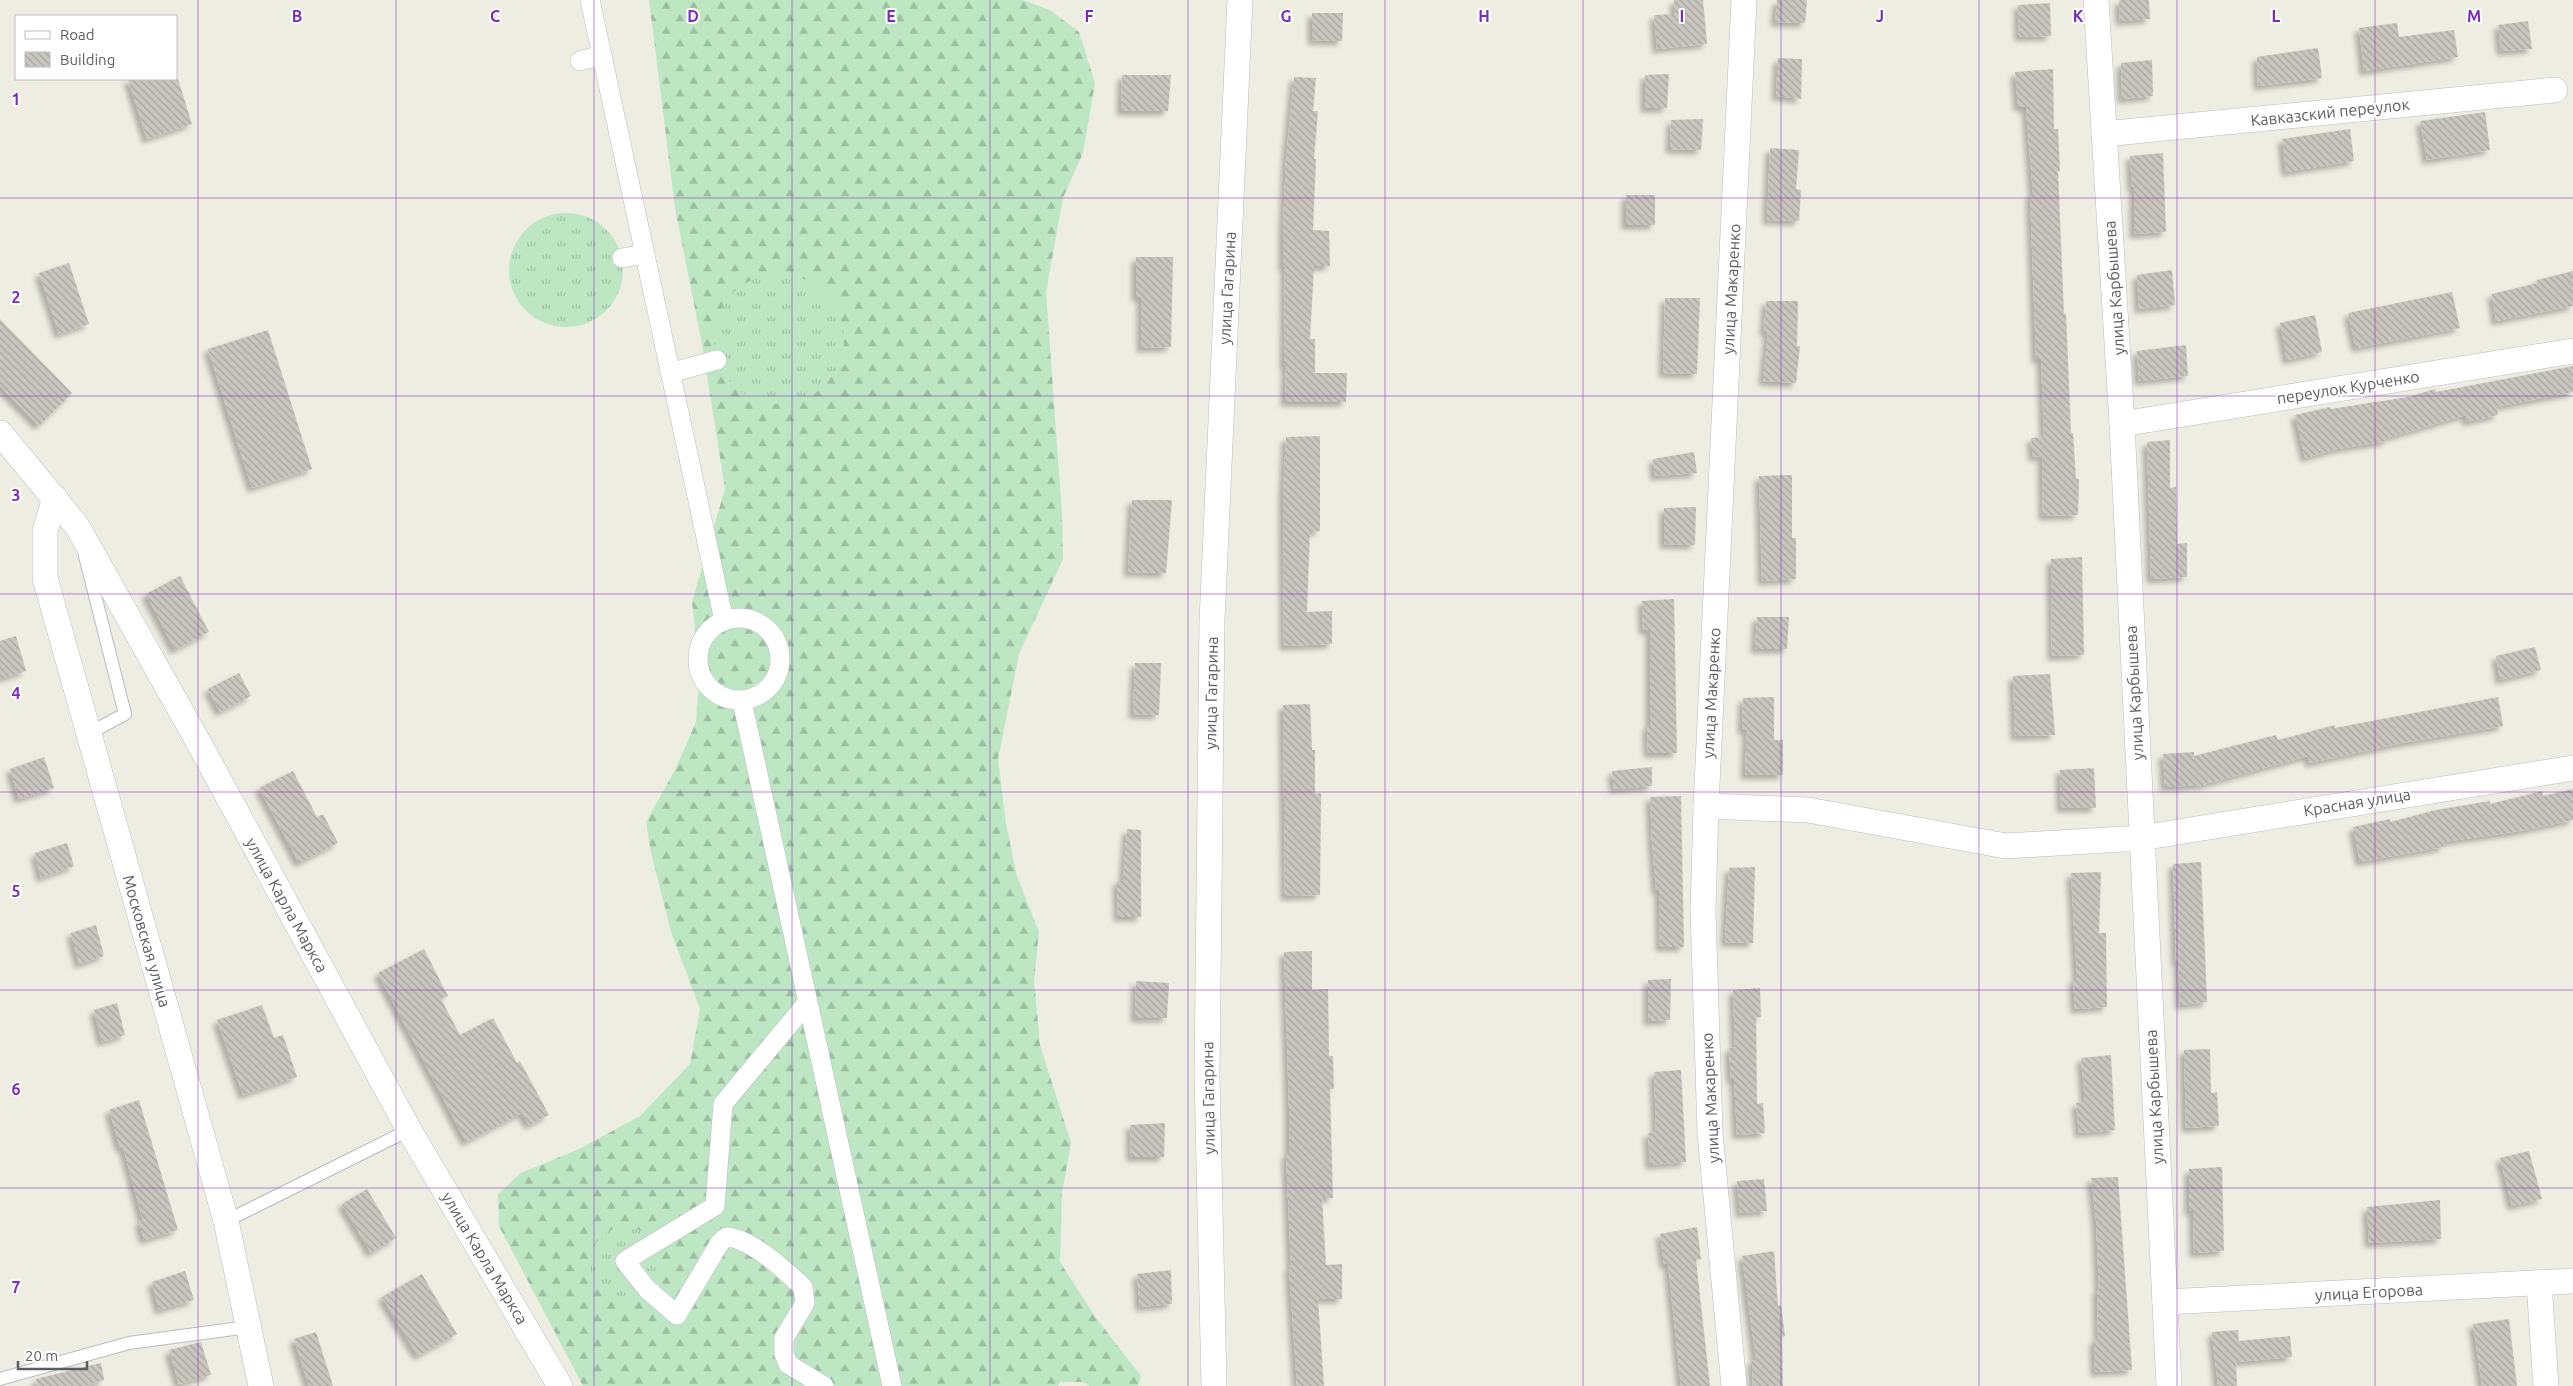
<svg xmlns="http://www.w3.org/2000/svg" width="2573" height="1386" font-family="Ubuntu,sans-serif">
  <defs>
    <pattern id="forest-firs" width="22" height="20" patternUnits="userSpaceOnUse" patternTransform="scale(1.25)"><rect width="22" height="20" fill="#bde7c2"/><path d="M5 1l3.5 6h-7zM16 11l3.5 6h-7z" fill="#9dbea1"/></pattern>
    <pattern id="park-tufts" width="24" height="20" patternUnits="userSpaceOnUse" patternTransform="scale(1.25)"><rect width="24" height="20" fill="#bde7c2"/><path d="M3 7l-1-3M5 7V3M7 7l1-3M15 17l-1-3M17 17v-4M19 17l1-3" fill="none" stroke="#9dbea1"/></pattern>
    <pattern id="building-back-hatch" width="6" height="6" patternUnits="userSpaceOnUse" patternTransform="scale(1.25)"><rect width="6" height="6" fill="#c9c6bf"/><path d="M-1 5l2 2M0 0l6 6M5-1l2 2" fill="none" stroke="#a6a49f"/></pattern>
    <filter id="shadow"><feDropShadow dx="-4.5" dy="4.5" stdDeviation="2.5" flood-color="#0004"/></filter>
  </defs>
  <rect width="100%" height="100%" fill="#eeede2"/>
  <path fill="url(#forest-firs)" d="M 649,0 L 1023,0 L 1050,10 L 1079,32 L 1095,83 L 1083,153 L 1063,198 L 1046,292 L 1062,515 L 1063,559 L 1019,654 L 998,759 L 1006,824 L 1017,876 L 1039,932 L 1034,980 L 1040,1045 L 1071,1143 L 1062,1193 L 1060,1262 L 1096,1318 L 1141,1376 L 1138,1386 L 1089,1386 L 1082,1382 L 1060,1382 L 1058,1386 L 583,1386 L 499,1226 L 498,1194 L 521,1173 L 579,1149 L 640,1116 L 690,1064 L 700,1009 L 671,932 L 651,852 L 646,822 L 675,770 L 696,722 L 700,669 L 692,602 L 725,489 L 702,344 L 675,208 Z"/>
  <g fill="url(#park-tufts)">
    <circle cx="566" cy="270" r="57"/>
    <circle cx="779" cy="339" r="65"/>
    <circle cx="625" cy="1262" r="35"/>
  </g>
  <g fill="url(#building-back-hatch)" filter="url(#shadow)">
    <path d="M 1674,0 L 1703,0 L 1707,44 L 1657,49 L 1654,15 L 1675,14 Z"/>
    <path d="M 1777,0 L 1807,0 L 1805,23 L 1775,22 Z"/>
    <path d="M 2119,0 L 2149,0 L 2150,19 L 2120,21 Z"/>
    <path d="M 2050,3 L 2051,36 L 2019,37 L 2018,5 Z"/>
    <path d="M 1312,13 L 1343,13 L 1342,41 L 1312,40 Z"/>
    <path d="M 2528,21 L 2532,49 L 2501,51 L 2498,25 Z"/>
    <path d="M 2397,23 L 2399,37 L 2454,30 L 2458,57 L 2364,71 L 2359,28 Z"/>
    <path d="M 2318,48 L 2322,78 L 2258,86 L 2257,57 Z"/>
    <path d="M 1778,58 L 1802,59 L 1801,99 L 1776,96 Z"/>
    <path d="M 2152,60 L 2153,96 L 2122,99 L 2121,63 Z"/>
    <path d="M 2053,69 L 2054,129 L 2058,129 L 2060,171 L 2058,171 L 2064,314 L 2066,314 L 2071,433 L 2073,433 L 2076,479 L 2079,479 L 2078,515 L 2043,516 L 2042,456 L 2033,457 L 2031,438 L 2044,437 L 2041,359 L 2036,359 L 2030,194 L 2033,194 L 2026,107 L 2018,107 L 2015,72 Z"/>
    <path d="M 1669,74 L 1667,108 L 1645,108 L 1645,75 Z"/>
    <path d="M 1122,75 L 1171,75 L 1168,111 L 1121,111 Z"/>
    <path d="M 1294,77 L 1316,78 L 1313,111 L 1318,111 L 1314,159 L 1316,159 L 1313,230 L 1329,231 L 1330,266 L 1314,266 L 1310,339 L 1315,339 L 1315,373 L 1347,373 L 1346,402 L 1285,402 L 1286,365 L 1284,365 L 1285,267 L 1283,267 L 1283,230 L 1286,158 Z"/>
    <path d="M 128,79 L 178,79 L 192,124 L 147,139 Z"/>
    <path d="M 2485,112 L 2490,150 L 2427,160 L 2420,121 Z"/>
    <path d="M 1703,119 L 1701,150 L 1670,149 L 1671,120 Z"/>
    <path d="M 2350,129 L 2354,161 L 2286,172 L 2282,139 Z"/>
    <path d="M 1770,148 L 1799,150 L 1796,189 L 1801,190 L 1799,221 L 1767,220 Z"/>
    <path d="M 2163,153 L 2166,232 L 2134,234 L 2134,187 L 2132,187 L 2130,156 Z"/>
    <rect x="1626" y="195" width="29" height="30"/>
    <path d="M 1136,257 L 1173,257 L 1171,347 L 1141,348 L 1141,297 L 1136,297 Z"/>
    <path d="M 69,263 L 89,324 L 59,334 L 39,273 Z"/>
    <path d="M 2172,270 L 2175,305 L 2139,309 L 2137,275 Z"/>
    <path d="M 2573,271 L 2573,306 L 2496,321 L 2492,294 L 2537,283 L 2537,280 Z"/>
    <path d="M 2452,292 L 2460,328 L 2356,348 L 2348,313 Z"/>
    <path d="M 1665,298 L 1700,298 L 1697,374 L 1663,373 Z"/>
    <path d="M 1766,301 L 1798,301 L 1797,346 L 1800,346 L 1796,383 L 1763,381 L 1768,332 L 1764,332 Z"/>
    <path d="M 2315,315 L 2322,352 L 2287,360 L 2280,323 Z"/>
    <path d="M 0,319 L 72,393 L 39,426 L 0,386 Z"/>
    <path d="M 268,330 L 312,469 L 252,488 L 208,349 Z"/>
    <path d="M 2186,345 L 2188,376 L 2139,381 L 2137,351 Z"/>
    <path d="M 2573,366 L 2573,392 L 2497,407 L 2498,415 L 2467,422 L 2466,415 L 2387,438 L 2387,441 L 2337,449 L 2305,458 L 2295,415 L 2330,407 L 2331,409 L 2408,397 L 2435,389 L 2436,392 Z"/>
    <path d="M 1320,436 L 1320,531 L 1310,531 L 1307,612 L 1332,611 L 1332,644 L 1284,646 L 1283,496 L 1286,437 Z"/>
    <path d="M 2170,440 L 2170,488 L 2176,487 L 2177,544 L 2187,543 L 2187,577 L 2151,579 L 2147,442 Z"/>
    <path d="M 1694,452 L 1697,473 L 1655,476 L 1653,459 Z"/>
    <path d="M 1792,475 L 1792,538 L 1796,538 L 1796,579 L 1762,581 L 1759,476 Z"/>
    <path d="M 1132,500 L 1172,500 L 1166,573 L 1128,572 Z"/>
    <path d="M 1696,507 L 1695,545 L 1664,544 L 1664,508 Z"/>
    <path d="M 2082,557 L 2084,655 L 2052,656 L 2051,559 Z"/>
    <path d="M 180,576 L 209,632 L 175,650 L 146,594 Z"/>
    <path d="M 1674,599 L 1677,753 L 1648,753 L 1647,726 L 1650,726 L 1650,630 L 1643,630 L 1642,601 Z"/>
    <path d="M 1757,617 L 1789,617 L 1787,649 L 1755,649 Z"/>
    <path d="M 16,636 L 26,671 L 0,679 L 0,641 Z"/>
    <path d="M 2535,647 L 2541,670 L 2500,680 L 2496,656 Z"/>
    <path d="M 1135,663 L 1161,663 L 1159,715 L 1133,714 Z"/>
    <path d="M 239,673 L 251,696 L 220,712 L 208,689 Z"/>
    <path d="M 2050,674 L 2055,735 L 2015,736 L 2013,676 Z"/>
    <path d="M 1774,697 L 1774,740 L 1783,740 L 1783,775 L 1745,775 L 1747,730 L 1742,730 L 1743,698 Z"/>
    <path d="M 2498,697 L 2503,726 L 2397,744 L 2310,763 L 2308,756 L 2202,785 L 2165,787 L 2163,754 L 2194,752 L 2194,756 L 2276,735 L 2278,740 L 2335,725 L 2335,728 Z"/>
    <path d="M 1310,704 L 1312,750 L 1315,750 L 1315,794 L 1321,793 L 1320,895 L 1285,896 L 1283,705 Z"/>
    <path d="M 44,757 L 54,788 L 19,799 L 10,769 Z"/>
    <path d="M 1652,767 L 1652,786 L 1614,789 L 1612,771 Z"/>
    <path d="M 2094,768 L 2096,808 L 2061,808 L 2060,770 Z"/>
    <path d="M 293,771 L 317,817 L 323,814 L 338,843 L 299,863 L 259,788 Z"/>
    <path d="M 2573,789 L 2573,820 L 2521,831 L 2443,842 L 2444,847 L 2360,862 L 2353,827 L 2390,819 L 2390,822 L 2436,810 L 2490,801 L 2490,804 L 2542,791 L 2543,796 Z"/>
    <path d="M 1681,796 L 1684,947 L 1660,947 L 1659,890 L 1656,890 L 1652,841 L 1650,797 Z"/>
    <path d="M 1127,829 L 1141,830 L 1141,917 L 1118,917 L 1117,881 L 1123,880 Z"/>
    <path d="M 67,843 L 74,866 L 41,878 L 35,853 Z"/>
    <path d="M 2201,862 L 2207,1002 L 2180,1005 L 2178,961 L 2176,961 L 2173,864 Z"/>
    <path d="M 1755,867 L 1753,943 L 1725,942 L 1729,868 Z"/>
    <path d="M 2101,872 L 2099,933 L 2106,933 L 2107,1007 L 2075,1009 L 2073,979 L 2077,979 L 2071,873 Z"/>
    <path d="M 96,925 L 104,956 L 79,964 L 71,933 Z"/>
    <path d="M 424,949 L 448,996 L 441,999 L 460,1035 L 493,1018 L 517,1063 L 520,1061 L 549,1115 L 529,1125 L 522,1113 L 466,1142 L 378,973 Z"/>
    <path d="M 1312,951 L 1312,990 L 1328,989 L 1329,1056 L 1333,1056 L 1334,1089 L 1330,1089 L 1333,1198 L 1322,1198 L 1326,1265 L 1342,1264 L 1342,1299 L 1318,1299 L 1324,1386 L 1297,1386 L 1289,1267 L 1291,1266 L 1286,1154 L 1289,1154 L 1289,1107 L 1284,952 Z"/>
    <path d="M 1671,979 L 1670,1020 L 1648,1021 L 1648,980 Z"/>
    <path d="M 1136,981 L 1169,983 L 1167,1018 L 1135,1018 Z"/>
    <path d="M 1760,988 L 1761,1017 L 1756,1017 L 1757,1104 L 1763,1103 L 1765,1133 L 1737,1135 L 1734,1079 L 1731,1079 L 1729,1048 L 1735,1047 L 1733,990 Z"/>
    <path d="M 117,1003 L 125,1035 L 102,1042 L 94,1010 Z"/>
    <path d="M 262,1005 L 274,1038 L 283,1035 L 297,1077 L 243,1095 L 217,1020 Z"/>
    <path d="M 2210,1049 L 2211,1093 L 2217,1092 L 2219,1126 L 2186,1128 L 2184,1050 Z"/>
    <path d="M 2111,1055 L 2115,1130 L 2079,1133 L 2076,1103 L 2085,1102 L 2081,1058 Z"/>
    <path d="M 1681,1070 L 1686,1162 L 1650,1165 L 1648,1133 L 1656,1132 L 1654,1072 Z"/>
    <path d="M 139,1100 L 178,1230 L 144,1240 L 139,1222 L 143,1221 L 123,1147 L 120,1148 L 109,1110 Z"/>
    <path d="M 1165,1123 L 1164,1157 L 1131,1157 L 1130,1125 Z"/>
    <path d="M 2529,1151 L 2542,1199 L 2512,1206 L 2500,1158 Z"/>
    <path d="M 2222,1167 L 2224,1251 L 2194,1253 L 2193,1211 L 2189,1211 L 2189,1169 Z"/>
    <path d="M 2118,1177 L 2132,1370 L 2095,1372 L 2094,1340 L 2098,1339 L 2097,1290 L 2099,1290 L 2096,1220 L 2091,1178 Z"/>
    <path d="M 1764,1179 L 1767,1211 L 1740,1213 L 1737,1181 Z"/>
    <path d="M 367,1189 L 396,1238 L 371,1253 L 342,1204 Z"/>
    <path d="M 2440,1200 L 2441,1239 L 2369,1243 L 2367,1207 Z"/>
    <path d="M 1697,1227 L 1701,1259 L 1696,1260 L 1710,1386 L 1681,1386 L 1668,1264 L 1664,1264 L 1660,1234 Z"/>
    <path d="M 1774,1251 L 1778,1306 L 1781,1305 L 1785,1336 L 1782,1337 L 1783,1386 L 1753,1386 L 1752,1360 L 1756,1360 L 1742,1256 Z"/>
    <path d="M 1171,1270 L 1172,1304 L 1140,1307 L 1137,1274 Z"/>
    <path d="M 185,1271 L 194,1300 L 159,1310 L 152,1282 Z"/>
    <path d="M 422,1274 L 457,1334 L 418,1356 L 382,1297 Z"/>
    <path d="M 2509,1319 L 2517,1386 L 2482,1386 L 2473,1324 Z"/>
    <path d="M 2238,1330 L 2239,1341 L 2290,1336 L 2292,1357 L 2236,1362 L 2237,1386 L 2218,1386 L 2212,1332 Z"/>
    <path d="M 316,1332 L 333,1386 L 309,1386 L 294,1339 Z"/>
    <path d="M 201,1342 L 211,1375 L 179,1384 L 169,1350 Z"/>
    <path d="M 101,1363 L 104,1380 L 84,1386 L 37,1386 L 36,1379 Z"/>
  </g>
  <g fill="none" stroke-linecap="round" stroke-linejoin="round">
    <defs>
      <g id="service">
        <path d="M 85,556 L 125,714 L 88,734"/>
        <path d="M 226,1221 L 409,1130"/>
        <path d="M 0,1379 L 129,1343 L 248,1327"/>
      </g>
      <g id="pedestrian">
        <path d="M 590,0 L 724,621"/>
        <path d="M 580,61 L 602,55"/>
        <path d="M 622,258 L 645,254"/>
        <path d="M 670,373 L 717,360"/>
        <circle cx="739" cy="659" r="41"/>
        <path d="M 742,701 L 892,1386"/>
        <path d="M 807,1003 L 723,1104 L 715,1206 L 625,1261 L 647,1289 L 677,1315 L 719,1244 L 726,1237 C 751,1238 784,1270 803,1287 L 805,1303 L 784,1338 L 784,1354 L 788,1364 L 824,1386"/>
      </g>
      <g id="minor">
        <path d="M 2096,0 L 2122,424 L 2169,1386"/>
        <path d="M 2104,134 L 2555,90"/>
        <path d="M 2122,424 L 2573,351"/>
        <path d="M 0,433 L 77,526 L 200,745 L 409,1130 L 560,1386"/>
        <path d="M 55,498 L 45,531 L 45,578 L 226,1221 L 261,1386"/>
        <path d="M 1706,806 L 1808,810 L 2006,846 L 2141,838 L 2573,768"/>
        <path d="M 2539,1283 L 2546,1386"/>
        <path d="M 2165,1302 L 2573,1281"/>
        <path d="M 1214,1386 L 1207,1075 L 1212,621 L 1240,0"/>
        <path d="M 1734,1386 L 1710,1133 L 1703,911 L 1706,806 L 1744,0"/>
      </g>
    </defs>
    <use href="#service" stroke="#babbc1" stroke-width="14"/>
    <use href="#pedestrian" stroke="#babbc1" stroke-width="20"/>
    <use href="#minor" stroke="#babbc1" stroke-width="26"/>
    <use href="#service" stroke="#fff" stroke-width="12"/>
    <use href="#pedestrian" stroke="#fff" stroke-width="19"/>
    <use href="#minor" stroke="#fff" stroke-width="25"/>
  </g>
  <path fill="none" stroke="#7b2cbf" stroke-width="1" stroke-opacity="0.55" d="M 198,0 L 198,1386M 396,0 L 396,1386M 594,0 L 594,1386M 792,0 L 792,1386M 990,0 L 990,1386M 1188,0 L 1188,1386M 1385,0 L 1385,1386M 1583,0 L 1583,1386M 1781,0 L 1781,1386M 1979,0 L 1979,1386M 2177,0 L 2177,1386M 2375,0 L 2375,1386M 0,198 L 2573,198M 0,396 L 2573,396M 0,594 L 2573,594M 0,792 L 2573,792M 0,990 L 2573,990M 0,1188 L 2573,1188"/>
  <g text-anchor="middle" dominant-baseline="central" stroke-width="4" stroke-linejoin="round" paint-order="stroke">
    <g font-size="16" fill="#5a5d63" stroke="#fff">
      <text transform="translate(2330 112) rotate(-6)">Кавказский переулок</text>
      <text transform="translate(1227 288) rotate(-87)">улица Гагарина</text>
      <text transform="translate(2114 288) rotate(-94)">улица Карбышева</text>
      <text transform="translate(1731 289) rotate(-87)">улица Макаренко</text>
      <text transform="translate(2348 387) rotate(-9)">переулок Курченко</text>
      <text transform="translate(1211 693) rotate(-89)">улица Гагарина</text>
      <text transform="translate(1711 693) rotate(-87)">улица Макаренко</text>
      <text transform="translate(2134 693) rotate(-93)">улица Карбышева</text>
      <text transform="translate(2357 802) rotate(-9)">Красная улица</text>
      <text transform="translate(287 905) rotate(61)">улица Карла Маркса</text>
      <text transform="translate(147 941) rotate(74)">Московская улица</text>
      <text transform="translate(2154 1097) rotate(-93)">улица Карбышева</text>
      <text transform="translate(1208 1098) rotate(-91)">улица Гагарина</text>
      <text transform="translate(1710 1098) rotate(-93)">улица Макаренко</text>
      <text transform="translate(485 1258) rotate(59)">улица Карла Маркса</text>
      <text transform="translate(2369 1292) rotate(-3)">улица Егорова</text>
    </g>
  </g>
  <g font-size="16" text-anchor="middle" font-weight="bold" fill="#7b2cbf" stroke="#fff" stroke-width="4" stroke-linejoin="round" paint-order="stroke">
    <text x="297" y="22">B</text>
    <text x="495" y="22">C</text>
    <text x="693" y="22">D</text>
    <text x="891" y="22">E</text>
    <text x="1089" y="22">F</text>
    <text x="1286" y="22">G</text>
    <text x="1484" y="22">H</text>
    <text x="1682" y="22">I</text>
    <text x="1880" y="22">J</text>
    <text x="2078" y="22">K</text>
    <text x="2276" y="22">L</text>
    <text x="2474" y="22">M</text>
    <text x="16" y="105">1</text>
    <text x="16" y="303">2</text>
    <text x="16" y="501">3</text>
    <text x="16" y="699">4</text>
    <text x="16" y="897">5</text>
    <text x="16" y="1095">6</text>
    <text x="16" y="1293">7</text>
  </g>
  <rect x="15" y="15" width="162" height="65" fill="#ffffff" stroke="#bdbec1"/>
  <rect x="25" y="31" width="25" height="8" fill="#ffffff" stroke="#bdbec1"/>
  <text x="60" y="40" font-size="15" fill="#5a5d63">Road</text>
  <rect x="25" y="52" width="25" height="15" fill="url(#building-back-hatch)" stroke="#bdbec1"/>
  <text x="60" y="65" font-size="15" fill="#5a5d63">Building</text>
  <path d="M18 1361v8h69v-8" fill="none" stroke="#5a5d63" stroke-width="2.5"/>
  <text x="25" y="1361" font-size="15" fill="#5a5d63" stroke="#ffffff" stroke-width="4" paint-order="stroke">20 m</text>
</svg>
